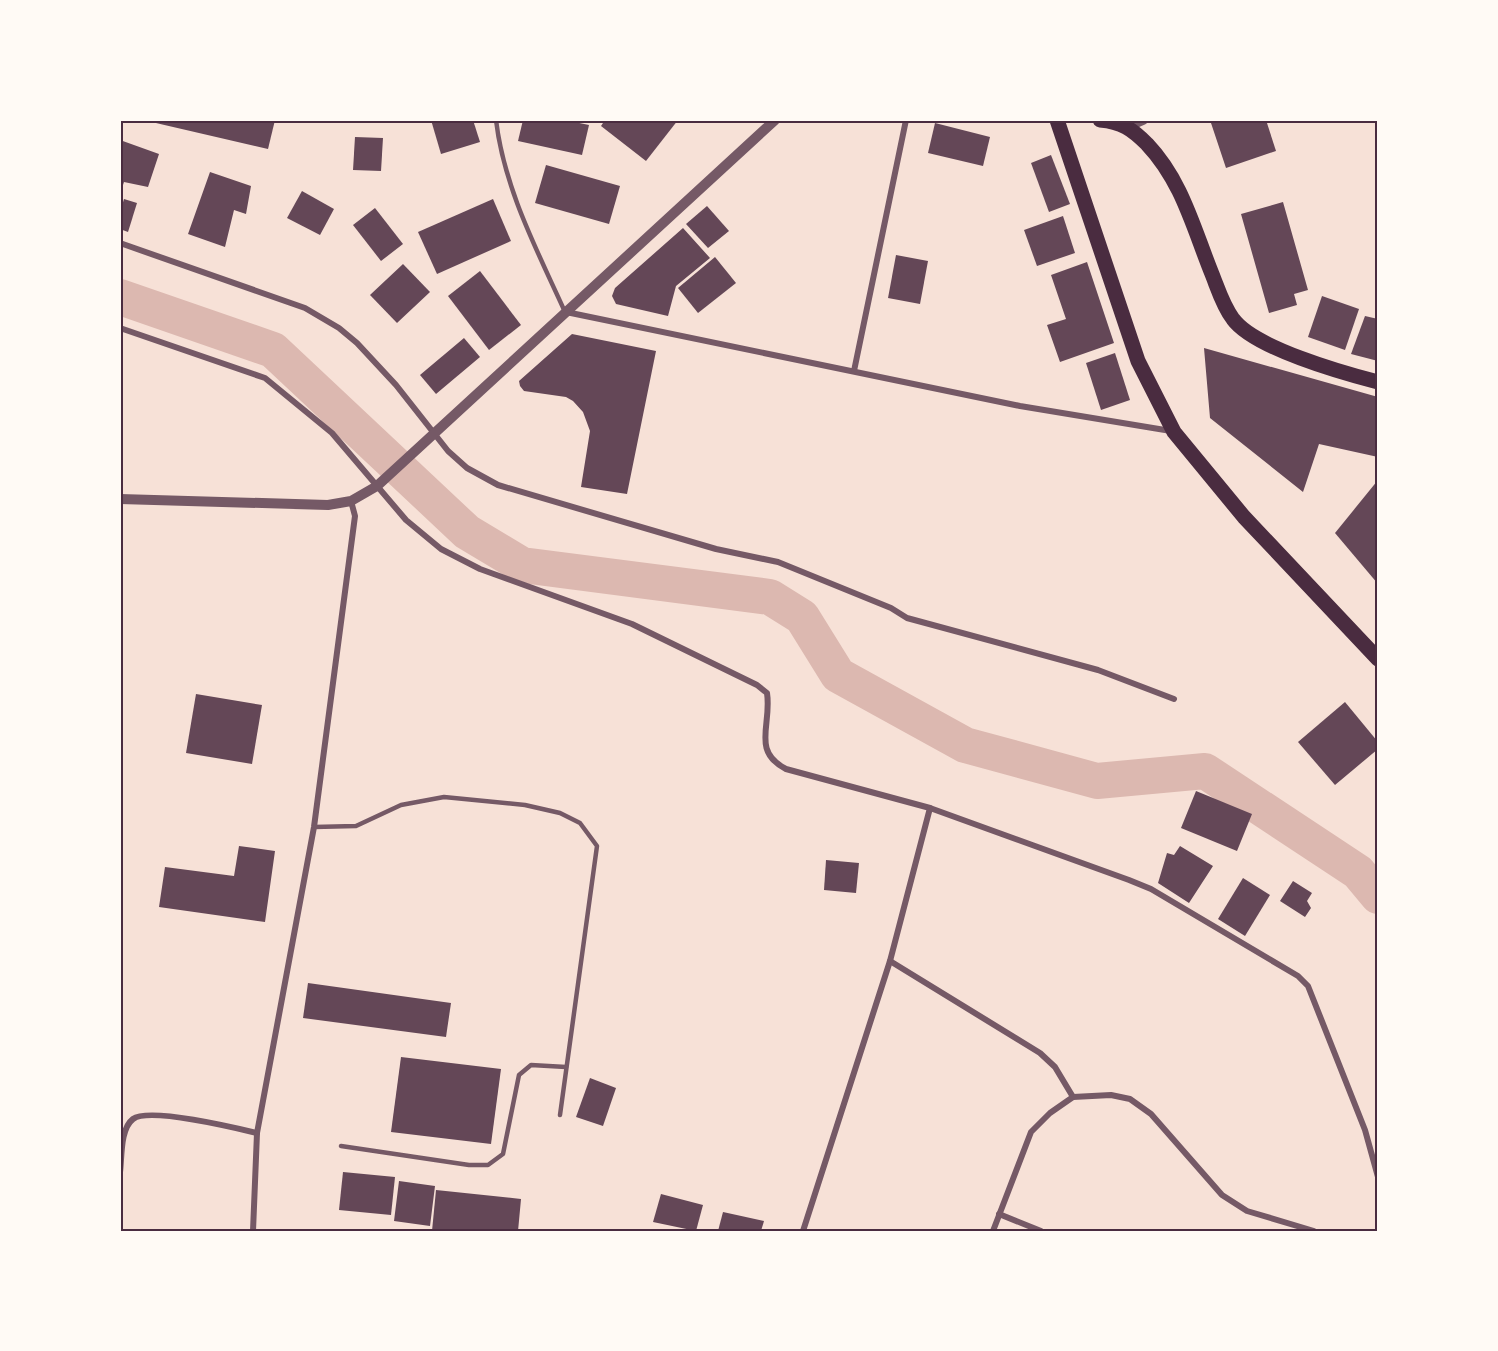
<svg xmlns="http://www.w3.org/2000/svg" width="1498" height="1351" font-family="'Source Sans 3',sans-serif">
  <rect width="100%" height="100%" fill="#f7e1d7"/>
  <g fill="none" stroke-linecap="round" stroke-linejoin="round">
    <path stroke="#dcb8b0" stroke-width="36" d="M 120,297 L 273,350 L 467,532 L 522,565 L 770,597 L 802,617 L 838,675 L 965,745 L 1097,781 L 1205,771 L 1358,872 L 1378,896"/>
  </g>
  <g fill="#644757">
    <path d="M 143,120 L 275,120 L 268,149 Z"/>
    <path d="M 431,120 L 473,120 L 480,142 L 441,154 Z"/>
    <path d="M 523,120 L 565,120 L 589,125 L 582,155 L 518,141 Z"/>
    <path d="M 605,120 L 678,120 L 646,161 L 601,126 Z"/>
    <path d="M 1210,120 L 1266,120 L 1276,151 L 1226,168 Z"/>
    <path d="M 935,123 L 990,137 L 983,166 L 928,153 Z"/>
    <path d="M 355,137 L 383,138 L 381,171 L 353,170 Z"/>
    <path d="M 120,140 L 159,154 L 148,187 L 124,182 L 120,194 Z"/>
    <path d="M 1051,155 L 1070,204 L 1049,212 L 1031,163 Z"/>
    <path d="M 546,165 L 620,186 L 609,224 L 535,203 Z"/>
    <path d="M 210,172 L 251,186 L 246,214 L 234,210 L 225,247 L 188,234 Z"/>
    <path d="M 302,191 L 334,209 L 320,235 L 287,218 Z"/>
    <path d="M 124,199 L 137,203 L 128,232 L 120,229 L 120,212 Z"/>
    <path d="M 493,199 L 511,241 L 437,274 L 418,232 Z"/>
    <path d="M 1283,202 L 1308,290 L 1294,294 L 1297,305 L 1269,313 L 1241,214 Z"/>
    <path d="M 707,206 L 729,231 L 708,248 L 686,224 Z"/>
    <path d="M 375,208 L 403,244 L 381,261 L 353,225 Z"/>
    <path d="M 1063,216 L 1075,253 L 1037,266 L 1024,230 Z"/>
    <path d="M 683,228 L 710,258 L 676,286 L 668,316 L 616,304 L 612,296 L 615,288 Z"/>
    <path d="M 896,255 L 928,261 L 920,304 L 888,298 Z"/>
    <path d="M 715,257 L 736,283 L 698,313 L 678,288 Z"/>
    <path d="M 1087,262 L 1114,343 L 1060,362 L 1047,325 L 1066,319 L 1051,275 Z"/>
    <path d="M 403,264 L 430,292 L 397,323 L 370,295 Z"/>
    <path d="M 480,271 L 521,325 L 489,350 L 448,296 Z"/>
    <path d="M 1322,296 L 1359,309 L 1345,350 L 1308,337 Z"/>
    <path d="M 1365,316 L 1378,319 L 1378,361 L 1351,354 Z"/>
    <path d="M 572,334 L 656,351 L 627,494 L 581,487 L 590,431 L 583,412 L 573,401 L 566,397 L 524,391 L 520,386 L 519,381 Z"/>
    <path d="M 464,338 L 480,357 L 436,394 L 420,375 Z"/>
    <path d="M 1204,348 L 1378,397 L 1378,457 L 1319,444 L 1303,492 L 1210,418 Z"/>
    <path d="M 1115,353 L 1130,400 L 1101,410 L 1086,363 Z"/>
    <path d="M 1378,480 L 1378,584 L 1335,533 Z"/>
    <path d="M 196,694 L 262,705 L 252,764 L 186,753 Z"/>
    <path d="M 1345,702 L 1378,742 L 1378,749 L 1335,785 L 1298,742 Z"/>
    <path d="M 1196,791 L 1252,814 L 1237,851 L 1181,828 Z"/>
    <path d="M 239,846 L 275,851 L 265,922 L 159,907 L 165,867 L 234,876 Z"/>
    <path d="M 1180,846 L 1213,866 L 1189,903 L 1158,883 L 1167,853 L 1174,855 Z"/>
    <path d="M 826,860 L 859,863 L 856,893 L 824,890 Z"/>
    <path d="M 1243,878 L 1270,895 L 1245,936 L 1218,919 Z"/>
    <path d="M 1293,881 L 1312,893 L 1307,901 L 1311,908 L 1305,917 L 1280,901 Z"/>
    <path d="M 308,983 L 451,1003 L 446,1037 L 303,1018 Z"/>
    <path d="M 401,1057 L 501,1069 L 491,1144 L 391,1132 Z"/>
    <path d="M 590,1078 L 616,1088 L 603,1126 L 576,1117 Z"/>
    <path d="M 343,1172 L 395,1177 L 391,1215 L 339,1210 Z"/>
    <path d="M 399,1181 L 435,1186 L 430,1226 L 394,1221 Z"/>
    <path d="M 436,1190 L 521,1199 L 518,1231 L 432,1231 Z"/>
    <path d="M 661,1194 L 703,1205 L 696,1231 L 653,1222 Z"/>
    <path d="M 723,1212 L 764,1221 L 761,1231 L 718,1231 Z"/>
  </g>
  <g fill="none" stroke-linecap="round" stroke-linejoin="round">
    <g stroke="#755966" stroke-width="4.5">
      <path d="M 496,120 C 504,188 537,250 565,312"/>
      <path d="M 314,827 L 356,826 L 401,805 L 444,797 L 525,805 L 560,813 L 580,823 L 597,846 L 560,1115"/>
      <path d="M 341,1146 L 469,1165 L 488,1165 L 503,1154 L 519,1075 L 531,1065 L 566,1067"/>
    </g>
    <g stroke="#755966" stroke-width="6">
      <path d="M 120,243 L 305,308 L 339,328 L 357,343 L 396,385 L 448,451 L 467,468 L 498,485 L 716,549 L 778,562 L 891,608 L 907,618 L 1098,670 L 1174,699"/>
      <path d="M 566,312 L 1020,406 L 1171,431"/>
      <path d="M 120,328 L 265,378 L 332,433 L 406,520 L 441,549 L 480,569 L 632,624 L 757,685 L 767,693 C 772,725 751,751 786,769 L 930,808 L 1129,880 L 1151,889 L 1298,976 L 1308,986 L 1365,1130 L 1378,1177"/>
      <path d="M 854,371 L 906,120"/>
      <path d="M 890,961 L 1040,1053 L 1055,1067 L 1073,1097"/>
      <path d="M 120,1172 C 122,1157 120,1129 133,1119 C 149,1107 236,1128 257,1133 L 314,827 L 355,516 L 351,501"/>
      <path d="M 999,1214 L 1041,1231"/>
      <path d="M 253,1231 L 257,1133"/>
      <path d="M 803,1231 L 890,961 L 930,808"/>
      <path d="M 993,1231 L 1031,1132 L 1050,1113 L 1073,1097 L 1111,1095 L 1130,1099 L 1151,1114 L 1222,1195 L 1247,1211 L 1314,1231"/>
    </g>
    <g stroke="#755966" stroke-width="10">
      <path d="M 1129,126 L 1143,120"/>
      <path d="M 120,499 L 328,505 L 351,501 L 377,486 L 775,120"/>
    </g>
    <g stroke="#4a2c40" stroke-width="15">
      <path d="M 1057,120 L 1138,361 L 1174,432 L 1244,517 L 1378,659"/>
      <path d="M 1100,120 C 1122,122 1132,129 1147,144 C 1182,181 1193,227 1212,274 C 1218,289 1223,306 1233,319 C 1254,348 1343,373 1378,382"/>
    </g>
  </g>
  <rect width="1498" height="1351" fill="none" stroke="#fffaf5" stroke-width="243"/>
  <rect x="122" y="122" width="1254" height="1108" fill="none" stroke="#4a2c40" stroke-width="2"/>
</svg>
